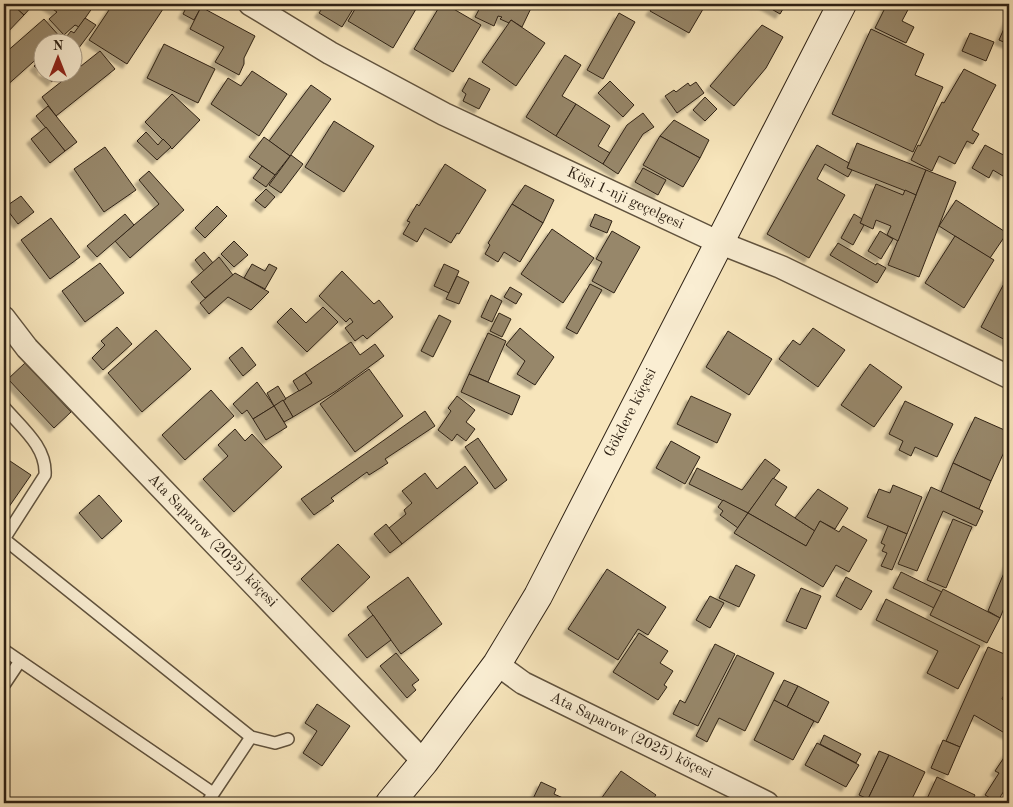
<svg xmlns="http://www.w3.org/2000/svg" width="1013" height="807" font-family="'Old Standard TT',serif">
  <defs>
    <filter id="shadow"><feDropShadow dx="-4.5" dy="4.5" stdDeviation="1" flood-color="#0004"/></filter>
  </defs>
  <rect width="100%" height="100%" fill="#f7e5bb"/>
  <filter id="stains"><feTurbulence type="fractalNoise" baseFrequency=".004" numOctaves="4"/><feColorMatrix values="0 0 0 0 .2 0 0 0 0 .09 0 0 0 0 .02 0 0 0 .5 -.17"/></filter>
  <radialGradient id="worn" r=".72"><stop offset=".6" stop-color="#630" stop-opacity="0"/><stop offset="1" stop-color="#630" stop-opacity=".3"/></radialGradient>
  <g fill="#97876b" stroke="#2f2215" filter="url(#shadow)">
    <path d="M 6,4 L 12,4 L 24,15 L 4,36 L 4,7 Z"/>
    <path d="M 12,4 L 34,4 L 24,15 Z"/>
    <path d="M 45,4 L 95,4 L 79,27 L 75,25 L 64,35 L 49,19 L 57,12 Z"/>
    <path d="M 113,4 L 155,4 L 163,9 L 127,64 L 89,40 Z"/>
    <path d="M 188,4 L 203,4 L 194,20 L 183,14 Z"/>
    <path d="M 325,4 L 356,4 L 342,27 L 319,13 Z"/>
    <path d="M 358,4 L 419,4 L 393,48 L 348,21 Z"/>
    <path d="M 441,4 L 445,4 L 481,25 L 453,72 L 414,49 Z"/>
    <path d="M 482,4 L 533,4 L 522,27 L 511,20 L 509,23 L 500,19 L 502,17 L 498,16 L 494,26 L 475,17 Z"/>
    <path d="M 655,4 L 706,4 L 689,33 L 650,11 Z"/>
    <path d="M 763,4 L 786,4 L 780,14 Z"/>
    <path d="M 887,4 L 911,4 L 902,21 L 914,27 L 906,43 L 875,28 Z"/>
    <path d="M 201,7 L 255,36 L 244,58 L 244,64 L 239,75 L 215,62 L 224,47 L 190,29 Z"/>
    <path d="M 619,13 L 635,22 L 603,79 L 587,70 Z"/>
    <path d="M 1009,17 L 1009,43 L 1008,44 L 999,40 Z"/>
    <path d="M 85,18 L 96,25 L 72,57 L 72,42 L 62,42 L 71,31 L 74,33 Z"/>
    <path d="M 44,19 L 61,38 L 55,42 L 42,42 L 42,54 L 4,88 L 4,54 Z"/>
    <path d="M 511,20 L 545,43 L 516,86 L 482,62 Z"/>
    <path d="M 762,25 L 783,37 L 766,68 L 734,106 L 710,86 Z"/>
    <path d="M 871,29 L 924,54 L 915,75 L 943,87 L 913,152 L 832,114 Z"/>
    <path d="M 970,33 L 994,42 L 986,61 L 962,51 Z"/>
    <path d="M 164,44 L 215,69 L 198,103 L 147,78 Z"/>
    <path d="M 100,51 L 115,69 L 56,116 L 42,97 Z"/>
    <path d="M 565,55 L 581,65 L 562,96 L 576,104 L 556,136 L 526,117 Z"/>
    <path d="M 42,58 L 42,72 L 60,72 L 52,82 L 34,66 Z"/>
    <path d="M 964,69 L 996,85 L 972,130 L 979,134 L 973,144 L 967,141 L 955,164 L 939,156 L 932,171 L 911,160 L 918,145 L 920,146 L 942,102 L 944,103 Z"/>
    <path d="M 252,71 L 287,94 L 259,136 L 211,104 L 228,78 L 241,86 Z"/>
    <path d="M 469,78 L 490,89 L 479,109 L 463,101 L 466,94 L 462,91 Z"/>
    <path d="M 610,81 L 634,105 L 623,117 L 598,93 Z"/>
    <path d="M 696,82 L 704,93 L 677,113 L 665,96 L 674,90 L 676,92 L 688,83 L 690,86 Z"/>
    <path d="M 311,85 L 331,99 L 290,156 L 269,141 Z"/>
    <path d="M 172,94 L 200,120 L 172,149 L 145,122 Z"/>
    <path d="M 705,97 L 717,109 L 705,121 L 693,110 Z"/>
    <path d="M 576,104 L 610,126 L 598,146 L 610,153 L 603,164 L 556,136 Z"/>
    <path d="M 48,106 L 77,142 L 65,151 L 36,116 Z"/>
    <path d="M 643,113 L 654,127 L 643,134 L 618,174 L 603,164 L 627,125 Z"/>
    <path d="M 674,120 L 709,140 L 700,158 L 660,136 Z"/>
    <path d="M 334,121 L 374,146 L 344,192 L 305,167 Z"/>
    <path d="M 46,127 L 65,151 L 50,163 L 31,139 Z"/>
    <path d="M 146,132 L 158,145 L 163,139 L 171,147 L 157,160 L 137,141 Z"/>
    <path d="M 660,136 L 700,158 L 683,187 L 643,165 Z"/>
    <path d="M 264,137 L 290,156 L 275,175 L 249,157 Z"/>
    <path d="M 857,143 L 926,170 L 916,195 L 847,168 Z"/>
    <path d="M 817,145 L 849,163 L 847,168 L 852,170 L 848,177 L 825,164 L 817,179 L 845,195 L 809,258 L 767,234 Z"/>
    <path d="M 985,145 L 1009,158 L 1009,165 L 1003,176 L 993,170 L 989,178 L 972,168 Z"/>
    <path d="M 105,147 L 136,190 L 104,212 L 74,169 Z"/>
    <path d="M 291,155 L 303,164 L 281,193 L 269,185 Z"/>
    <path d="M 445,164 L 486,190 L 459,234 L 457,233 L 451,243 L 425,228 L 417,242 L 403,234 L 410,222 L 407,221 L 417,204 L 419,206 Z"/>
    <path d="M 262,166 L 275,175 L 266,187 L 253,178 Z"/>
    <path d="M 643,168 L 666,180 L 658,195 L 635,182 Z"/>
    <path d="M 926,170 L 956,182 L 919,277 L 888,265 Z"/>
    <path d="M 149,171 L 184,210 L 130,258 L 115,241 L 159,204 L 139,180 Z"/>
    <path d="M 876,184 L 903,195 L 905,190 L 916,195 L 898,241 L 887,235 L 891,226 L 876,220 L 873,229 L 860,223 Z"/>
    <path d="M 525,185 L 554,200 L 543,223 L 512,204 Z"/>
    <path d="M 266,189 L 275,197 L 265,208 L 255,200 Z"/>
    <path d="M 21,196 L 34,212 L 18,224 L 5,207 Z"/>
    <path d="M 956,200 L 1007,233 L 990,258 L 939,226 Z"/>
    <path d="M 512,204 L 543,223 L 520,262 L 504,252 L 498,262 L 485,254 L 490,245 L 488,243 Z"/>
    <path d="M 217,206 L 227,216 L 205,238 L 195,228 Z"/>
    <path d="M 125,214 L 134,225 L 97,257 L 87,246 Z"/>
    <path d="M 595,214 L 612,221 L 607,233 L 590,226 Z"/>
    <path d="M 854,214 L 862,219 L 860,223 L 864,225 L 853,245 L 841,238 Z"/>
    <path d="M 51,218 L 80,257 L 50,279 L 21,240 Z"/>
    <path d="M 552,229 L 594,258 L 563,303 L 521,274 Z"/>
    <path d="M 612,231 L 640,247 L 614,293 L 592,281 L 602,262 L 596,259 Z"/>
    <path d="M 880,231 L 893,239 L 881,259 L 868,251 Z"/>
    <path d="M 955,236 L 994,260 L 964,308 L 925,283 Z"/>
    <path d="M 234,241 L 248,255 L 234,267 L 221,254 Z"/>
    <path d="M 838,243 L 876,265 L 877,263 L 886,268 L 877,283 L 830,255 Z"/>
    <path d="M 204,252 L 213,263 L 204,271 L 195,260 Z"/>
    <path d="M 219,257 L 233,275 L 205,298 L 191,282 Z"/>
    <path d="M 100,263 L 124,293 L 85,322 L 62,291 Z"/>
    <path d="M 252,264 L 265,271 L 269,264 L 277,268 L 265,289 L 244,278 Z"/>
    <path d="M 444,264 L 459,271 L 449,293 L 434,286 Z"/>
    <path d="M 342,271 L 374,304 L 379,300 L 393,317 L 367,339 L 363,335 L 355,341 L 345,328 L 353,322 L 350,318 L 346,322 L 319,296 Z"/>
    <path d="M 235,273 L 269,292 L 251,310 L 228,297 L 209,314 L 200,303 Z"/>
    <path d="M 457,276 L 469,282 L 459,304 L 446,299 Z"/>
    <path d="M 1008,276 L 1009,277 L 1009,342 L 981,327 Z"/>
    <path d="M 590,284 L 602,290 L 577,334 L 566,328 Z"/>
    <path d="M 510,287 L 522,294 L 516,304 L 504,297 Z"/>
    <path d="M 491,295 L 502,301 L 492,322 L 481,317 Z"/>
    <path d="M 323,307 L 338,322 L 307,352 L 277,322 L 291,308 L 306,323 Z"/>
    <path d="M 499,313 L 511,319 L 502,337 L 490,331 Z"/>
    <path d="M 439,315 L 451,321 L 433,357 L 421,351 Z"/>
    <path d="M 117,327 L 132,344 L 103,370 L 92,358 L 105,345 L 101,341 Z"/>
    <path d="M 520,328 L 554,357 L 535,385 L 517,374 L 525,361 L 506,345 Z"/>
    <path d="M 813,328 L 845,350 L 818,387 L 779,359 L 793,340 L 800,345 Z"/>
    <path d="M 156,330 L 191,369 L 142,412 L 108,373 Z"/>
    <path d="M 728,331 L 772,359 L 749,395 L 706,367 Z"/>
    <path d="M 488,333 L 506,341 L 488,382 L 469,374 Z"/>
    <path d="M 351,342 L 360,355 L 375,344 L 384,356 L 336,391 L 293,417 L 283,400 L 312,383 L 305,373 Z"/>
    <path d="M 242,347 L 256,365 L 243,376 L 229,358 Z"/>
    <path d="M 25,363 L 71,412 L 54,428 L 8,379 Z"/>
    <path d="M 870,364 L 902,387 L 874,427 L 841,405 Z"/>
    <path d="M 369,369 L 403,416 L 355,452 L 320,404 Z"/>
    <path d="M 305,373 L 312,383 L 299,391 L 293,381 Z"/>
    <path d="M 469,374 L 520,396 L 512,415 L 461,392 Z"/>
    <path d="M 257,382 L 274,406 L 253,419 L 247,410 L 242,414 L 233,404 Z"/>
    <path d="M 278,386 L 286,399 L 274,406 L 267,393 Z"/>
    <path d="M 211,390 L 234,416 L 185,460 L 162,435 Z"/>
    <path d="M 457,396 L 475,410 L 466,422 L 475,429 L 466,441 L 457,434 L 452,441 L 438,430 L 451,411 L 448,408 Z"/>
    <path d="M 691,396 L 731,414 L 717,443 L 677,424 Z"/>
    <path d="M 283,400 L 293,417 L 284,422 L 274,406 Z"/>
    <path d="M 905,401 L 953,424 L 937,457 L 915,447 L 911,456 L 899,450 L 903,441 L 889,434 Z"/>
    <path d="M 274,406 L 287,427 L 266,440 L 253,419 Z"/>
    <path d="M 425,411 L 435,426 L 385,459 L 388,463 L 369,475 L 367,472 L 331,498 L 334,501 L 314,515 L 301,499 Z"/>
    <path d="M 975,417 L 1009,432 L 1009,441 L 991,481 L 953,463 Z"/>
    <path d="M 235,429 L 245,441 L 252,434 L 282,467 L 234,512 L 203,479 L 228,456 L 218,445 Z"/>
    <path d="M 478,438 L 507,480 L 495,489 L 465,447 Z"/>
    <path d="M 671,441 L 700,457 L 685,484 L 656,468 Z"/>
    <path d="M 4,457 L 31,475 L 4,514 Z"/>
    <path d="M 765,459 L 780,470 L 748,513 L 689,484 L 697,468 L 742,490 Z"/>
    <path d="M 953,463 L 991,481 L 979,509 L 941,492 Z"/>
    <path d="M 465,466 L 478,483 L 402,544 L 389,528 L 406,514 L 404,510 L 412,503 L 402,491 L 425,473 L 437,489 Z"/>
    <path d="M 773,478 L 787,487 L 775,505 L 815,531 L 806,546 L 748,513 Z"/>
    <path d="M 893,485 L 922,497 L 907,534 L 867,517 L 879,489 L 890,493 Z"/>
    <path d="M 931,487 L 983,511 L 976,526 L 943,511 L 917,571 L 898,564 Z"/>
    <path d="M 818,489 L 848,508 L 835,529 L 820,521 L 815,531 L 795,518 Z"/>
    <path d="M 99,495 L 122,521 L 102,539 L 79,513 Z"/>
    <path d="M 723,500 L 748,513 L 738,528 L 720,515 L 723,511 L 718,507 Z"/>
    <path d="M 748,513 L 806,546 L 820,521 L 839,532 L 843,526 L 867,540 L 849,572 L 836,565 L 823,587 L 734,533 Z"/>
    <path d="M 953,519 L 972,527 L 946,588 L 927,580 Z"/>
    <path d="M 386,524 L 402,544 L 390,553 L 374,534 Z"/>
    <path d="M 888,526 L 907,534 L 892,570 L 881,566 L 887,553 L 882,551 L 885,545 L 881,543 Z"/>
    <path d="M 338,544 L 370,577 L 333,612 L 301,579 Z"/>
    <path d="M 1009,561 L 1009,596 L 1000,618 L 988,611 Z"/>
    <path d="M 736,565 L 755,575 L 739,607 L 719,598 Z"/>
    <path d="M 607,569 L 666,607 L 648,635 L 638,629 L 618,660 L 568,629 Z"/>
    <path d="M 901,572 L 942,592 L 934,608 L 893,588 Z"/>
    <path d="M 408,577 L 442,624 L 401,654 L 367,607 Z"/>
    <path d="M 846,577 L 872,591 L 861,610 L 836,596 Z"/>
    <path d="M 801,588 L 821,596 L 806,629 L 786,621 Z"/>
    <path d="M 943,589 L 1000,618 L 987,643 L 930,615 Z"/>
    <path d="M 710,596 L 724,603 L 710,628 L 696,620 Z"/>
    <path d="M 886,599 L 980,646 L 958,689 L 927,673 L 938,651 L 876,620 Z"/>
    <path d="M 373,615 L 391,640 L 367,658 L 348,635 Z"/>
    <path d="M 639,633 L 668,651 L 660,663 L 673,671 L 664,685 L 667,687 L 658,700 L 613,672 Z"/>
    <path d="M 715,644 L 735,654 L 698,726 L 673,714 L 680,700 L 685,703 Z"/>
    <path d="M 988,647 L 1009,656 L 1009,692 L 1006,691 L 1002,699 L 1009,704 L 1009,734 L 1008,735 L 974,715 L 960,747 L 946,741 Z"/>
    <path d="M 396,653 L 419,680 L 412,685 L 416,690 L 407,698 L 380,666 Z"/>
    <path d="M 737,655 L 774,673 L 745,731 L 719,718 L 707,742 L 696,736 Z"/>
    <path d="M 784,680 L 798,686 L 787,707 L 774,700 Z"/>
    <path d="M 798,686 L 829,702 L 818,723 L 787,707 Z"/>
    <path d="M 774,700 L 814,721 L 793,760 L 754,740 Z"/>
    <path d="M 317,704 L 350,726 L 322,766 L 303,753 L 317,731 L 305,723 Z"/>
    <path d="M 824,735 L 861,754 L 856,763 L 820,744 Z"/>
    <path d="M 943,740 L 960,747 L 948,775 L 931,768 Z"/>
    <path d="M 817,743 L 859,765 L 846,787 L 805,765 Z"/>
    <path d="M 1009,750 L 1009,783 L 997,802 L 985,795 L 999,773 L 995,771 Z"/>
    <path d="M 879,751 L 889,755 L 868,799 L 859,795 Z"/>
    <path d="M 889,755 L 925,772 L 910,803 L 877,803 L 868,799 Z"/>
    <path d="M 621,771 L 656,795 L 650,803 L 598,803 Z"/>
    <path d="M 937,777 L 975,795 L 971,803 L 925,803 Z"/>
    <path d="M 541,782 L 556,789 L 554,794 L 574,803 L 531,803 Z"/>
    <path d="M 659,798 L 671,803 L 657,803 Z"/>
  </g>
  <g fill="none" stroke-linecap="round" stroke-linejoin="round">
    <defs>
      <g id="lane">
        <path d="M 4,407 C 21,427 47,447 45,475 L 4,539"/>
        <path d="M 4,539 L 251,737 L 275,743 L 288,739"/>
        <path d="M 4,650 L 20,661 L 4,685"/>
        <path d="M 20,661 L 213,793"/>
        <path d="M 207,803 L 251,737"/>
      </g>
      <g id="street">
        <path d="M 250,4 L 330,53 L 444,114 L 718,242 L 781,267 L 1009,377"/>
        <path d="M 4,318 L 27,348 L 424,762"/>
        <path d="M 497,664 L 523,683 L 767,803"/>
      </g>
      <path id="secondary" d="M 390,803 L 424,762 L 497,664 L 538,596 L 842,4"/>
    </defs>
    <use href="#lane" stroke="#61533e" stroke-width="14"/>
    <use href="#street" stroke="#61533e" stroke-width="25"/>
    <use href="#secondary" stroke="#2f2215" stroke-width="30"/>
    <use href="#lane" stroke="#faeed3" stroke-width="11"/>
    <use href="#street" stroke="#faeed3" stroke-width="22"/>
    <use href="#secondary" stroke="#faeed3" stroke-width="28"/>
  </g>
  <g text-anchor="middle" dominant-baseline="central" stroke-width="4.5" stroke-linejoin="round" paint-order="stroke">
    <g font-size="15" fill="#2f2215" stroke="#faeed3">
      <text transform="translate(625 199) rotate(25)">Köşi 1-nji geçelgesi</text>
      <text transform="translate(631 413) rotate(-63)">Gökdere köçesi</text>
      <text transform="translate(212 541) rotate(46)">Ata Saparow (2025) köçesi</text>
      <text transform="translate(631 736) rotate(26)">Ata Saparow (2025) köçesi</text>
    </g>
  </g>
  <rect width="1013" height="807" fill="none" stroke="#f7e5bb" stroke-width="20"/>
  <rect x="5" y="5" width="1003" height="797" fill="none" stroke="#2f2215" stroke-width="2.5"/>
  <rect x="10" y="10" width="993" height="787" fill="none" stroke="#2f2215"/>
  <g transform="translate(58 58)"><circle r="24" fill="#faeed3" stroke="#a99c87"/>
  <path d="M0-4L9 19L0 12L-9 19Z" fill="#8f2418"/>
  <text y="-8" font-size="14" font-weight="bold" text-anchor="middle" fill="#2f2215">N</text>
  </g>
  <rect width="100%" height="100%" filter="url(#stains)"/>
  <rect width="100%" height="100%" fill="url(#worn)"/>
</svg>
